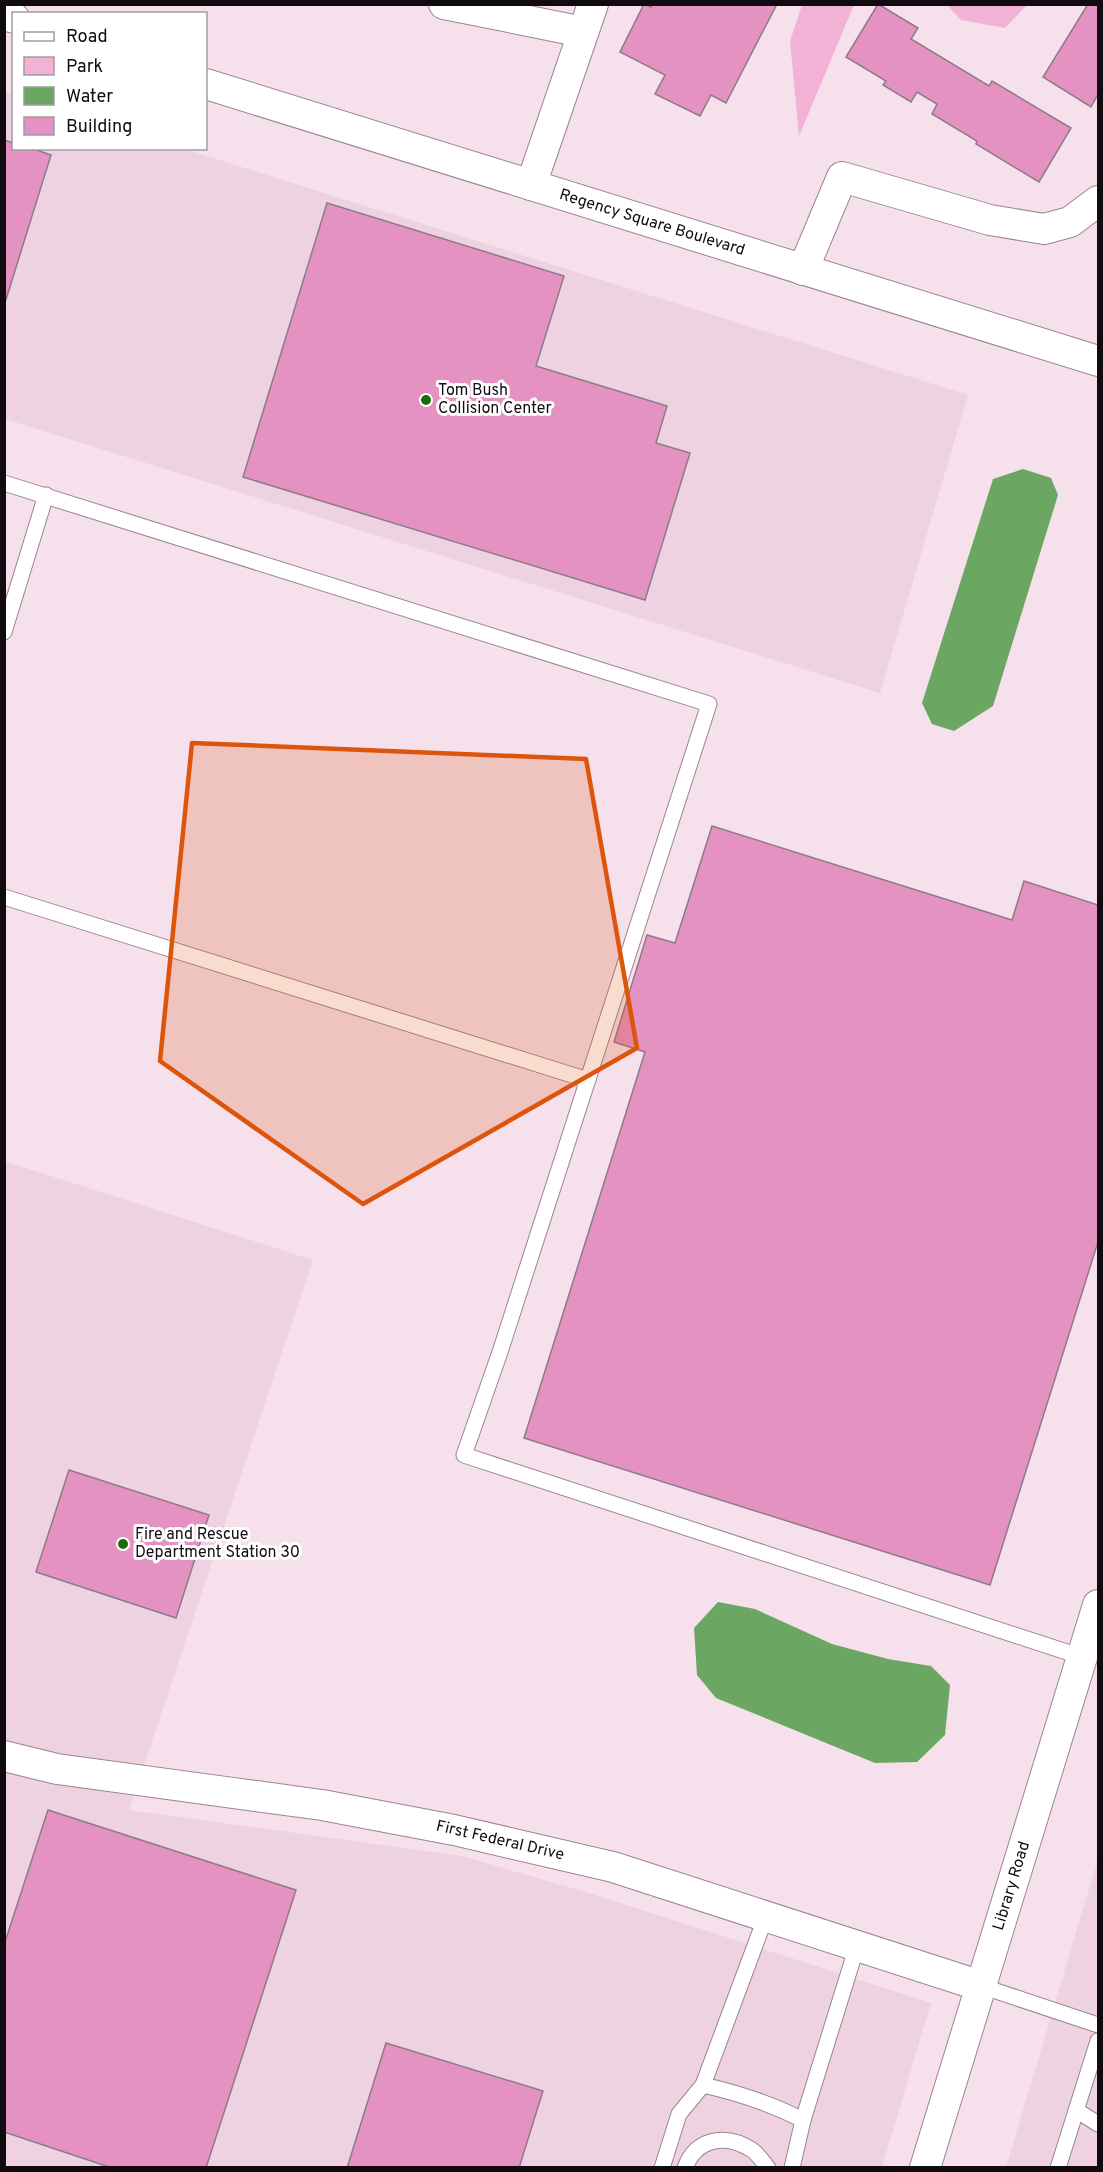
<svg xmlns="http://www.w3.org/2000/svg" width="1103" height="2172" font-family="Overpass,sans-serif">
  <rect width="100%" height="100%" fill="#f6e0ec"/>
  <g fill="#eed2e2">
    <path d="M 4,92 L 13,95 L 14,148 L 184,149 L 968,395 L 880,693 L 5,419 Z"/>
    <path d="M 4,1161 L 313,1260 L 129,1810 L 462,1856 L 589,1893 L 931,2003 L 882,2167 L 5,2167 Z"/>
    <path d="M 1098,1859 L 1098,2167 L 1006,2167 Z"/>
  </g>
  <g fill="#f2b2d6">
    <path d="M 802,5 L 854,5 L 799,136 L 790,41 Z"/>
    <path d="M 947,5 L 1027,5 L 1005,28 L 961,20 Z"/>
  </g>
  <g fill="#6ba663">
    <path d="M 1023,469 L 1051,478 L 1058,495 L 993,706 L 954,731 L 932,724 L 922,703 L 993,479 Z"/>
    <path d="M 718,1602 L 755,1609 L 832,1644 L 888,1659 L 931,1666 L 950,1685 L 945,1735 L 917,1762 L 875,1763 L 716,1698 L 697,1675 L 694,1628 Z"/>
  </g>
  <g fill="#e392c1" stroke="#8e7b85" stroke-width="1.5">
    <path d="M 644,4 L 651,7 L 652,4 L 777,4 L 726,103 L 711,95 L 700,116 L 655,94 L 665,75 L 620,52 Z"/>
    <path d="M 878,4 L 918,28 L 911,39 L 989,86 L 992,81 L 1071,128 L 1039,182 L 976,144 L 977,141 L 932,114 L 937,104 L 917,92 L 911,102 L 883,85 L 886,81 L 846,57 Z"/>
    <path d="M 1088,4 L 1098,4 L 1098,94 L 1091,107 L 1043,77 Z"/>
    <path d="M 4,140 L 14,143 L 14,148 L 31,148 L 51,155 L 4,306 Z"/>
    <path d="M 327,203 L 564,276 L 536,366 L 667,406 L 656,443 L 690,453 L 645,600 L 243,477 Z"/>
    <path d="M 712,826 L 1012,920 L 1024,881 L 1098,905 L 1098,1242 L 990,1585 L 524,1438 L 645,1052 L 614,1042 L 647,935 L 675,943 Z"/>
    <path d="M 69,1470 L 209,1515 L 176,1618 L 36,1572 Z"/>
    <path d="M 48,1810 L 296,1890 L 206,2168 L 112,2168 L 4,2132 L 4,1945 Z"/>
    <path d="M 386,2043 L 543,2091 L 519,2168 L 347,2168 Z"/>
  </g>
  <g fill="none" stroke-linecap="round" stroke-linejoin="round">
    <defs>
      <g id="service">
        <path d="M 4,483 L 709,704 L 500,1352 L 464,1455 L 1082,1657"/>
        <path d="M 4,632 L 46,495"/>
        <path d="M 4,897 L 588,1080"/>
        <path d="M 981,1986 L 1098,2025"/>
        <path d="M 703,2085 L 766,1916"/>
        <path d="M 1076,2110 L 1098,2124"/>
        <path d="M 803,2120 L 857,1946"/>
        <path d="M 662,2168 L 679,2114 L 703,2085 C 738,2093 770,2103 803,2120 L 792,2168"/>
        <path d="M 685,2168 C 696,2138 726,2133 752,2150 C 758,2154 763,2162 768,2168"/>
        <path d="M 1058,2168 L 1098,2041"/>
      </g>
      <g id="minor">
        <path d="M 444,4 L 583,32"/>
        <path d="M 4,15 L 14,18"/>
        <path d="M 206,84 L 1098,361"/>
        <path d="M 531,185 L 593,4"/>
        <path d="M 803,270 L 842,177 L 990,220 L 1044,229 L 1070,222 L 1098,201"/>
        <path d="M 4,1756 L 57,1769 L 322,1805 L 454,1830 L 613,1867 L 981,1986"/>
        <path d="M 925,2168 L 1098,1605"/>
      </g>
    </defs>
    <use href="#service" stroke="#998590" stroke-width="17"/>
    <use href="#minor" stroke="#998590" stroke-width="32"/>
    <use href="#service" stroke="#fff" stroke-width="15"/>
    <use href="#minor" stroke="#fff" stroke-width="30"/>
  </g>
  <path fill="#dd550c" fill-opacity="0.2" stroke="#dd550c" stroke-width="4.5" stroke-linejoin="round" d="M 192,743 L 586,759 L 637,1048 L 363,1204 L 160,1061 Z"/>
  <g fill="#1a6b0e" stroke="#fff" stroke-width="2">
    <circle cx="426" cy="400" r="6"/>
    <circle cx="123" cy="1544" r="6"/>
  </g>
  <g text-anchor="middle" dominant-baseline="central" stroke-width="6" stroke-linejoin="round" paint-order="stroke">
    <g font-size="16" fill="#110a0e" stroke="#fff">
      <text transform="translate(652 223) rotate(17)">Regency Square Boulevard</text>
      <text transform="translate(500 1841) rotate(13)">First Federal Drive</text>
      <text transform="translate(1012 1886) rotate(-73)">Library Road</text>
    </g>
    <g font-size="16" fill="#110a0e" stroke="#fff" text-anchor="start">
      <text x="438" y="391">Tom Bush<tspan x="438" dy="18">Collision Center</tspan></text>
      <text x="135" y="1535">Fire and Rescue<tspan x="135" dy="18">Department Station 30</tspan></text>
    </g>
  </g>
  <rect width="1103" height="2172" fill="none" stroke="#110a0e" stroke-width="12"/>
  <rect x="12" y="12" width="195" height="138" fill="#ffffff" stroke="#a09d9f" stroke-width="1.5"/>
  <rect x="24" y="32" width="30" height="9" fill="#ffffff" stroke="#a09d9f" stroke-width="1.5"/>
  <text x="66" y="42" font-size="18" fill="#110a0e">Road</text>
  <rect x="24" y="57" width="30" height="18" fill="#f2b2d6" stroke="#a09d9f" stroke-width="1.5"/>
  <text x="66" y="72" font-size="18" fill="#110a0e">Park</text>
  <rect x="24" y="87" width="30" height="18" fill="#6ba663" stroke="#a09d9f" stroke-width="1.5"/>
  <text x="66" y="102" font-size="18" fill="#110a0e">Water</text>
  <rect x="24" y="117" width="30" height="18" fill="#e392c1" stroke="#a09d9f" stroke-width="1.5"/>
  <text x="66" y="132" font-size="18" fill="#110a0e">Building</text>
</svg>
